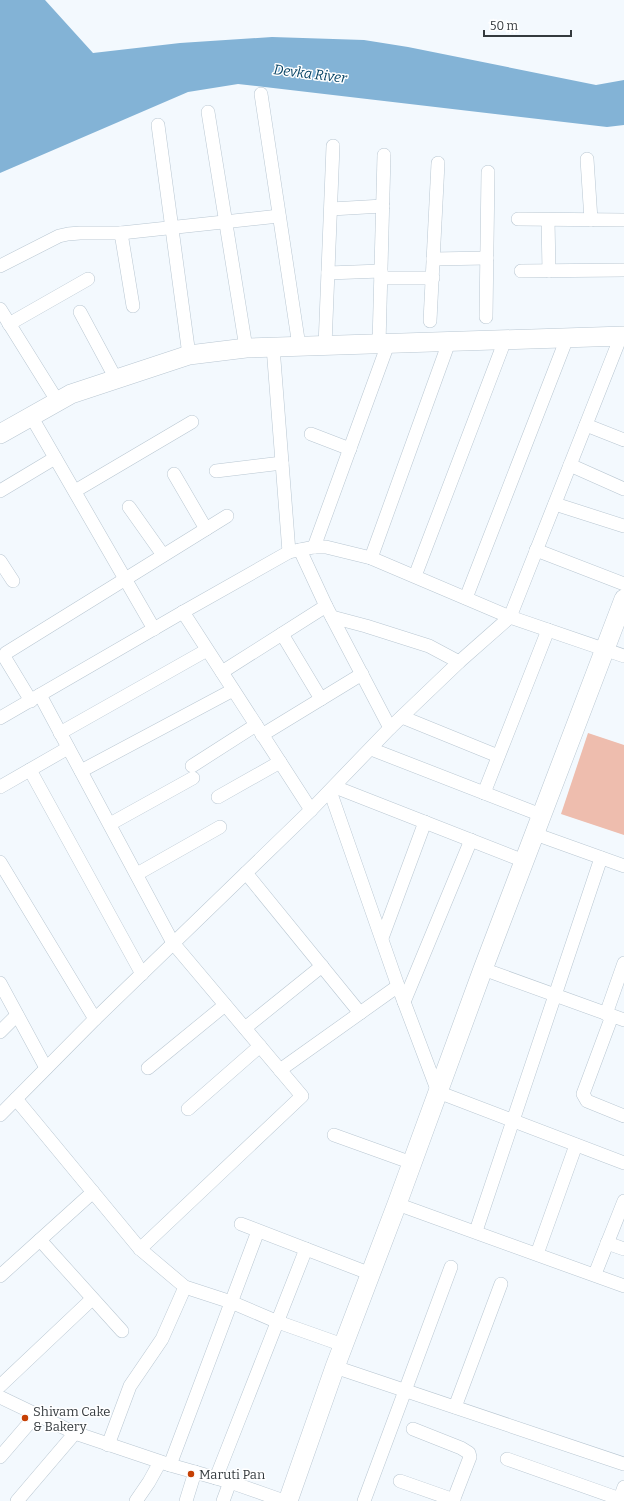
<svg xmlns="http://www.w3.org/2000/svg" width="624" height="1501" font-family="Bitter,serif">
  <rect width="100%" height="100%" fill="#f3f9fe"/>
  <path fill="#eebdae" d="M 588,733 L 624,745 L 624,835 L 561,814 Z"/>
  <path fill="#83b3d6" d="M 0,0 L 45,0 L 93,53 L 180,43 L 272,37 L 364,40 L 408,47 L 596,85 L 624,80 L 624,125 L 607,127 L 238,84 L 188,92 L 0,173 Z"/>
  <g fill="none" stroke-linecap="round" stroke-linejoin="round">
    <defs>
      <g id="street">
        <path d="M 261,94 L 299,346"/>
        <path d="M 208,112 L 246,348"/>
        <path d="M 158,125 L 189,355"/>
        <path d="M 587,159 L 591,220"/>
        <path d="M 331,209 L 383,206"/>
        <path d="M 518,219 L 624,220"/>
        <path d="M 548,220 L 549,271"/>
        <path d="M 121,233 L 133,306"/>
        <path d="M 433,259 L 487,258"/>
        <path d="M 0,266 L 59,236 L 68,234 L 80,233 L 121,233 L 279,216"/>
        <path d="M 521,271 L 624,270"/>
        <path d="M 328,273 L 381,271"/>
        <path d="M 381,278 L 433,278"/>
        <path d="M 0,309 L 58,402"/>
        <path d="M 80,312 L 116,379"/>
        <path d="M 486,317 L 488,172"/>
        <path d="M 430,321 L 438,163"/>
        <path d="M 9,324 L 88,279"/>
        <path d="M 379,344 L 384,155"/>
        <path d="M 325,346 L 333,146"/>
        <path d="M 273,347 L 289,552"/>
        <path d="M 31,416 L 154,629"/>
        <path d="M 586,425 L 624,440"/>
        <path d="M 311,434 L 350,449"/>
        <path d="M 570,465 L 624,489"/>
        <path d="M 216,471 L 282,463"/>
        <path d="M 174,474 L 206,529"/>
        <path d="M 0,491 L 55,458"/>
        <path d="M 75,491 L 192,422"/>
        <path d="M 555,504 L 624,526"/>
        <path d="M 129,507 L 163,555"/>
        <path d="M 314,547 L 388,344"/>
        <path d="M 300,550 L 326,606 L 390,728"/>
        <path d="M 536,550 L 624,584"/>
        <path d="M 371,558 L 449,342"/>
        <path d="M 0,561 L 13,581"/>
        <path d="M 415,576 L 505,340"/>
        <path d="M 466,598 L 567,338"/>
        <path d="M 183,612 L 311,810"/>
        <path d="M 332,617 L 366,626 L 429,646 L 459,662"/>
        <path d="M 282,634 L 321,699"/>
        <path d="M 222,672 L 326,606"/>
        <path d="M 40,695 L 173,943 L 302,1096 L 140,1249"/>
        <path d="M 31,701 L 5,658 L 6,653 L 227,516"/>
        <path d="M 402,717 L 498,756"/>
        <path d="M 0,718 L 183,612 L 289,552 L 314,547 L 326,547 L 371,558 L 510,617 L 624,656"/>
        <path d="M 60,733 L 207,650"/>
        <path d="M 262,735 L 362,674"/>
        <path d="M 371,749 L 541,815"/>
        <path d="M 192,766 L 256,725"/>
        <path d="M 30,770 L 142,974"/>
        <path d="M 81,771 L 233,690"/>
        <path d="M 0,787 L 68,748"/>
        <path d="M 335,787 L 524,861"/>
        <path d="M 330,791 L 398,986 L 438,1092 L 624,1163"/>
        <path d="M 484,793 L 548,630"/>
        <path d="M 218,797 L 280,762"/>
        <path d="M 110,824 L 193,778"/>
        <path d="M 535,834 L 624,866"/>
        <path d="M 0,862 L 95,1019"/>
        <path d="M 246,873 L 360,1013"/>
        <path d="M 137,874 L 220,827"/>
        <path d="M 382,938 L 425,822"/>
        <path d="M 483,969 L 624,1020"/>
        <path d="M 0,983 L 46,1068"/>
        <path d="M 404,1002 L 471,840"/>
        <path d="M 606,1014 L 624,963"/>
        <path d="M 612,1016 L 583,1094 L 587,1101 L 624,1116"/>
        <path d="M 245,1028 L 322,966"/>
        <path d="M 0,1032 L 17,1015"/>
        <path d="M 148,1068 L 225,1005"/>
        <path d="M 280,1070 L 398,986"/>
        <path d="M 16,1099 L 140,1249 L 185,1287 L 231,1302 L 278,1322 L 343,1345"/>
        <path d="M 188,1109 L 260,1046"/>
        <path d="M 0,1115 L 95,1019 L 311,810 L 390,728 L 459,662 L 510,617 L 621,336"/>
        <path d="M 334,1135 L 412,1163"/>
        <path d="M 397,1204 L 624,1286"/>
        <path d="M 241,1224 L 371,1274"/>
        <path d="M 476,1231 L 601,858"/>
        <path d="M 40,1240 L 122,1331"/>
        <path d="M 607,1243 L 624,1249"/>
        <path d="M 537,1254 L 576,1145"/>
        <path d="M 595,1274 L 624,1201"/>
        <path d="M 0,1276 L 93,1192"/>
        <path d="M 335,1367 L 624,1464"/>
        <path d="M 0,1386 L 92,1299"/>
        <path d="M 0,1397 L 75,1433 L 170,1465 L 230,1482 L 284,1501"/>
        <path d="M 455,1407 L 501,1284"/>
        <path d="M 413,1429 L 461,1448 L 469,1453 L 470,1457 L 453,1501"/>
        <path d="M 108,1445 L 130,1386 L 162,1339 L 185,1287"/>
        <path d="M 0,1457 L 37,1414"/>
        <path d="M 507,1459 L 620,1499"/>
        <path d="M 170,1465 L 258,1231"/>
        <path d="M 216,1478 L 306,1249"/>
        <path d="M 400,1481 L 454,1500"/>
        <path d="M 17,1501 L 75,1433"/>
        <path d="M 136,1501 L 149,1482 L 160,1462"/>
        <path d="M 186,1501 L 195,1472"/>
        <path d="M 223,1501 L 230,1482"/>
        <path d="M 364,1501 L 451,1267"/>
        <path d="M 619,1501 L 624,1487"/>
      </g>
      <g id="secondary">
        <path d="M 0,434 L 71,394 L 189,355 L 246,348 L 624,336"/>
        <path d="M 288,1501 L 335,1367 L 397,1204 L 483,969 L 624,599"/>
      </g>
    </defs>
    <use href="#street" stroke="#b9c7d2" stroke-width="14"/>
    <use href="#secondary" stroke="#b9c7d2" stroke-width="20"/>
    <use href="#street" stroke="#fff" stroke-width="13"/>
    <use href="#secondary" stroke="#fff" stroke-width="19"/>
  </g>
  <g fill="#c64004" stroke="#fff" stroke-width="1.5">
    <circle cx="25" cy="1418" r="4"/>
    <circle cx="191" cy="1474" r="4"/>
  </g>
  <g text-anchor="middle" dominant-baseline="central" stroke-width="3" stroke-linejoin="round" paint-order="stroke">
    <g font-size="13" fill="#343a3e" stroke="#fff" text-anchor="start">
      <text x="33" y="1411">Shivam Cake<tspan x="33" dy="15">&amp; Bakery</tspan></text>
      <text x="199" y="1474">Maruti Pan</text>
    </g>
    <g font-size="14" font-style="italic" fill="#074466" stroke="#fff">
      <text transform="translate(310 74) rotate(7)">Devka River</text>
    </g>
  </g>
  <path d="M484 30v6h87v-6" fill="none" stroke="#343a3e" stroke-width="2"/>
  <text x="490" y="30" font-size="12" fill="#343a3e" stroke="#ffffff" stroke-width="3" paint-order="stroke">50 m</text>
</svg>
